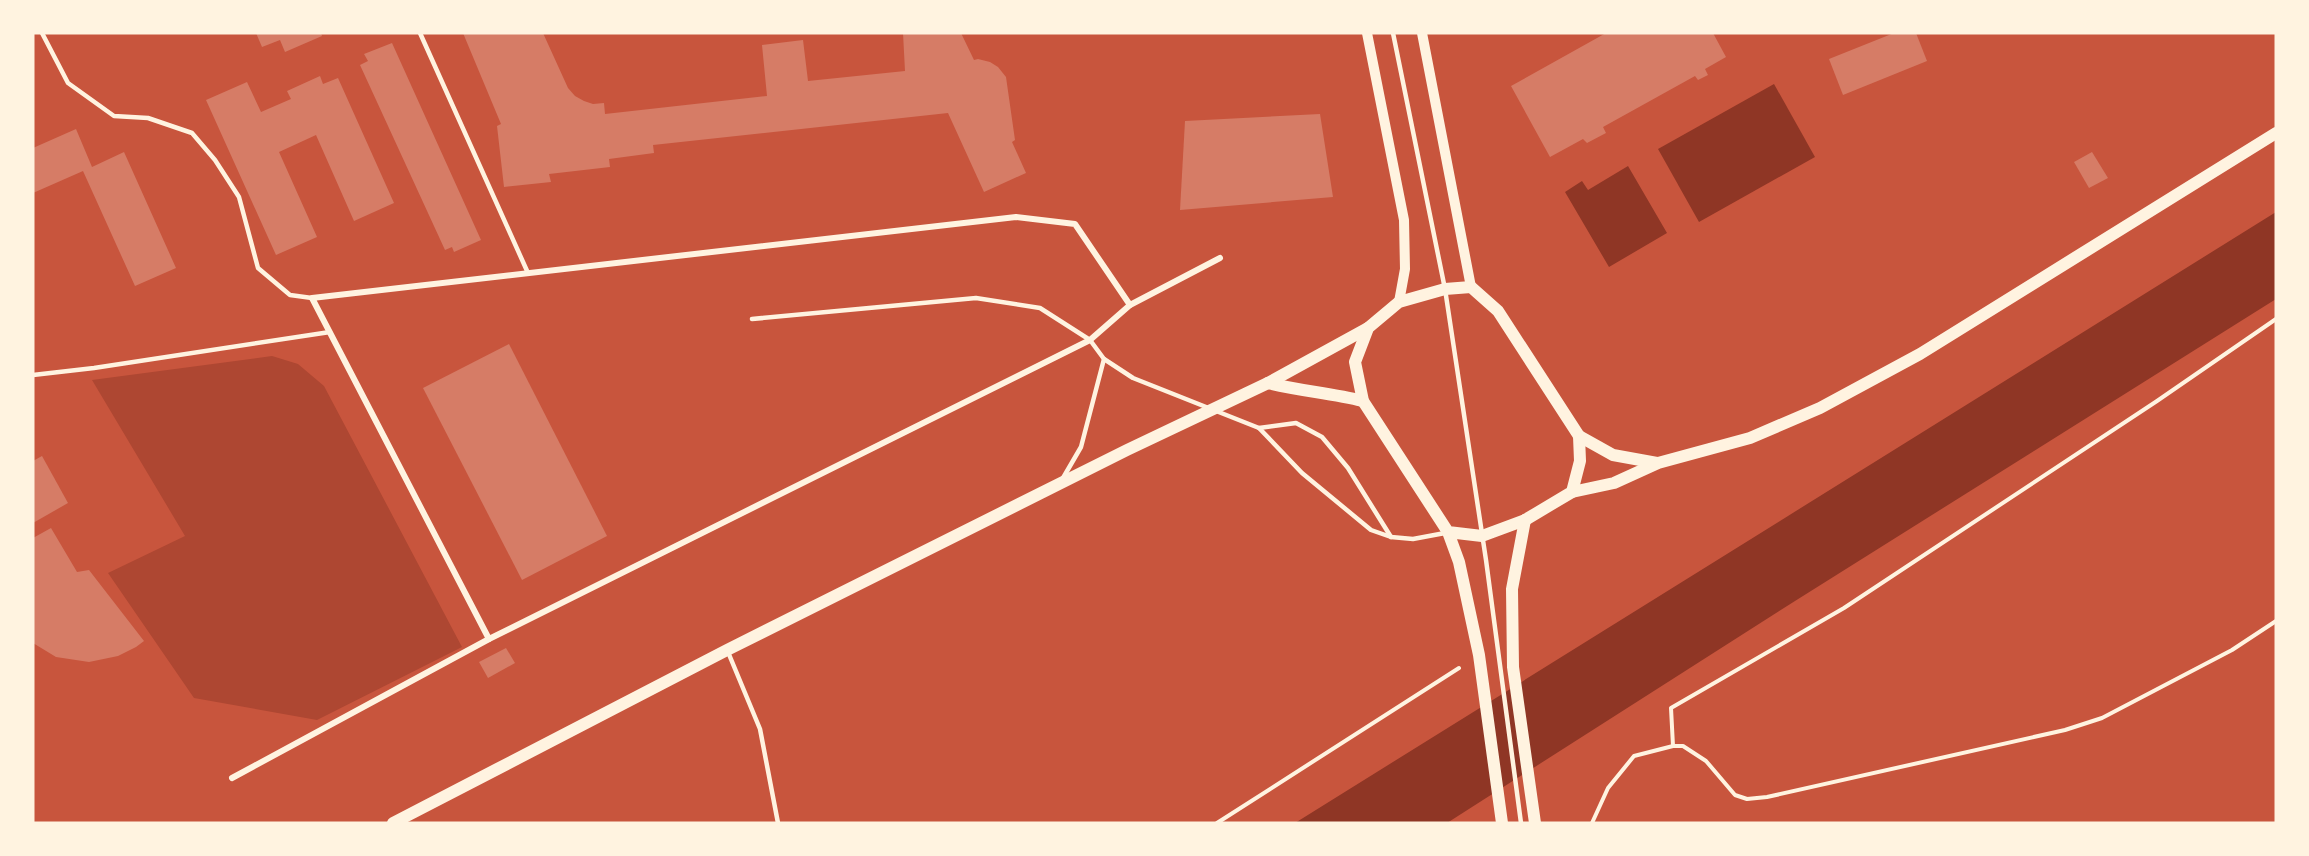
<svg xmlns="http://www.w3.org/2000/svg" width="2309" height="856" font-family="Signika,sans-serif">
  <rect width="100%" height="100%" fill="#c8553d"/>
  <path fill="#ae4732" d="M 272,356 L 298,364 L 324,386 L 462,647 L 317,720 L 194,698 L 108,573 L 185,536 L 92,380 Z"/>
  <g fill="#8f3625">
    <path d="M 1774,84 L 1815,157 L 1699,222 L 1658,149 Z"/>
    <path d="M 1628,166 L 1667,233 L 1609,267 L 1565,192 L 1582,181 L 1588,190 Z"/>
    <path d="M 2276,212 L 2276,299 L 1795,601 L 1447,823 L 1295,823 Z"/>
  </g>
  <g fill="#d67c66">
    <path d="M 256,33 L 321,33 L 322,36 L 285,52 L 280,40 L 262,47 Z"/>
    <path d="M 463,33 L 543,33 L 568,88 L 575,96 L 584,101 L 593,104 L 604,103 L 605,114 L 767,96 L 762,45 L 803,40 L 808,81 L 905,71 L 903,33 L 961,33 L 974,60 L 978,59 L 990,62 L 998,67 L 1006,77 L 1015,140 L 1012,142 L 1026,173 L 984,192 L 948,113 L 653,145 L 654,153 L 609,159 L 610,167 L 549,174 L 551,182 L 504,187 L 497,126 L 501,124 Z"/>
    <path d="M 1606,33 L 1713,33 L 1726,57 L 1705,69 L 1708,75 L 1698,80 L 1695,76 L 1603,127 L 1606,133 L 1587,143 L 1583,139 L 1550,157 L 1511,86 Z"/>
    <path d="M 1894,33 L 1916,33 L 1927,61 L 1843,95 L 1829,59 Z"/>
    <path d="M 392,43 L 481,240 L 454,252 L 452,247 L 445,250 L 360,65 L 368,61 L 364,54 Z"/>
    <path d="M 320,76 L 323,84 L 338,78 L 394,203 L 354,221 L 316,135 L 279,152 L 317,237 L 276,255 L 206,100 L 247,82 L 261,112 L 291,99 L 287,91 Z"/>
    <path d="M 1320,114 L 1333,197 L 1180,210 L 1185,121 Z"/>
    <path d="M 76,129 L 92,167 L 124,152 L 176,268 L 135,286 L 83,171 L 33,193 L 33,148 Z"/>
    <path d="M 2092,152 L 2108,178 L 2089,188 L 2074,162 Z"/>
    <path d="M 509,344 L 607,536 L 522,580 L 423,388 Z"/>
    <path d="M 42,456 L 68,503 L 33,523 L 33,461 Z"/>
    <path d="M 51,528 L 77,572 L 89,570 L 144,641 L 136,647 L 118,656 L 89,662 L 56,657 L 33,643 L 33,538 Z"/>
    <path d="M 506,648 L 515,663 L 488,678 L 479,662 Z"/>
  </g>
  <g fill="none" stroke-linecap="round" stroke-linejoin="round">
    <g stroke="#fff3e0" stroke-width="4">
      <path d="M 1673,746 L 1671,708 L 1844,608 L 2157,401 L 2276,319"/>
      <path d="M 1217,823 L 1459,668"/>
      <path d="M 1592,823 L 1608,788 L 1634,756 L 1673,746 L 1683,746 L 1706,761 L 1735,795 L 1747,799 L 1767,797 L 2065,730 L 2102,718 L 2232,650 L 2276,621"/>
    </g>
    <g stroke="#fff3e0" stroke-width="4.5">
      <path d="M 42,33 L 68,83 L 114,116 L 148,118 L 192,133 L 215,160 L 239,197 L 258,268 L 290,295 L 312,298"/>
      <path d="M 420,33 L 528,273"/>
      <path d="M 1393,33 L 1445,289 L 1486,560 L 1521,823"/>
      <path d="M 752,319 L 976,298 L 1040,308 L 1090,340 L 1104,359 L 1133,378 L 1259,428 L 1302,473 L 1371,530 L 1391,537 L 1413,539 L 1445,533"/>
      <path d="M 33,375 L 94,368 L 330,332"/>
      <path d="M 1259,428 L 1296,423 L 1322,437 L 1348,468 L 1391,537"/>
      <path d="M 1063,478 L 1081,447 L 1104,359"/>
      <path d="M 728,652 L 760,729 L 778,823"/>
    </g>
    <g stroke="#fff3e0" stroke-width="6">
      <path d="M 489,639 L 312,298 L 1016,217 L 1075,224 L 1130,305"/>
      <path d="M 232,778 L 489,639 L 1090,340 L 1130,305 L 1220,258"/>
    </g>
    <g stroke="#fff3e0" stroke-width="10">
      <path d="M 1367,33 L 1404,220 L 1405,269 L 1399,302"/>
      <path d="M 1422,33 L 1471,287"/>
    </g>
    <g stroke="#fff3e0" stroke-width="12">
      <path d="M 1268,383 C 1300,391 1331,393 1363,401"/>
      <path d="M 1579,436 L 1613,455 L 1657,463"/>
      <path d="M 1572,492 L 1614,483 L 1658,463 L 1750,438 L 1820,408 L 1920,354 L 2276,133"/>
      <path d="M 1525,520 L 1512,589 L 1513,667 L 1535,823"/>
      <path d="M 1448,532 L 1482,536 L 1525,520 L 1572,492 L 1580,461 L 1579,436 L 1498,311 L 1471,287 L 1445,289 L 1399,302 L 1368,328 L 1355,362 L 1363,401 L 1448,532 L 1459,562 L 1479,655 L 1502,823"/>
      <path d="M 393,823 L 727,650 L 1127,450 L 1268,383 L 1368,328"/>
    </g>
  </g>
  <rect width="2309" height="856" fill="none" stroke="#fff3e0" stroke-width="69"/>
</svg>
